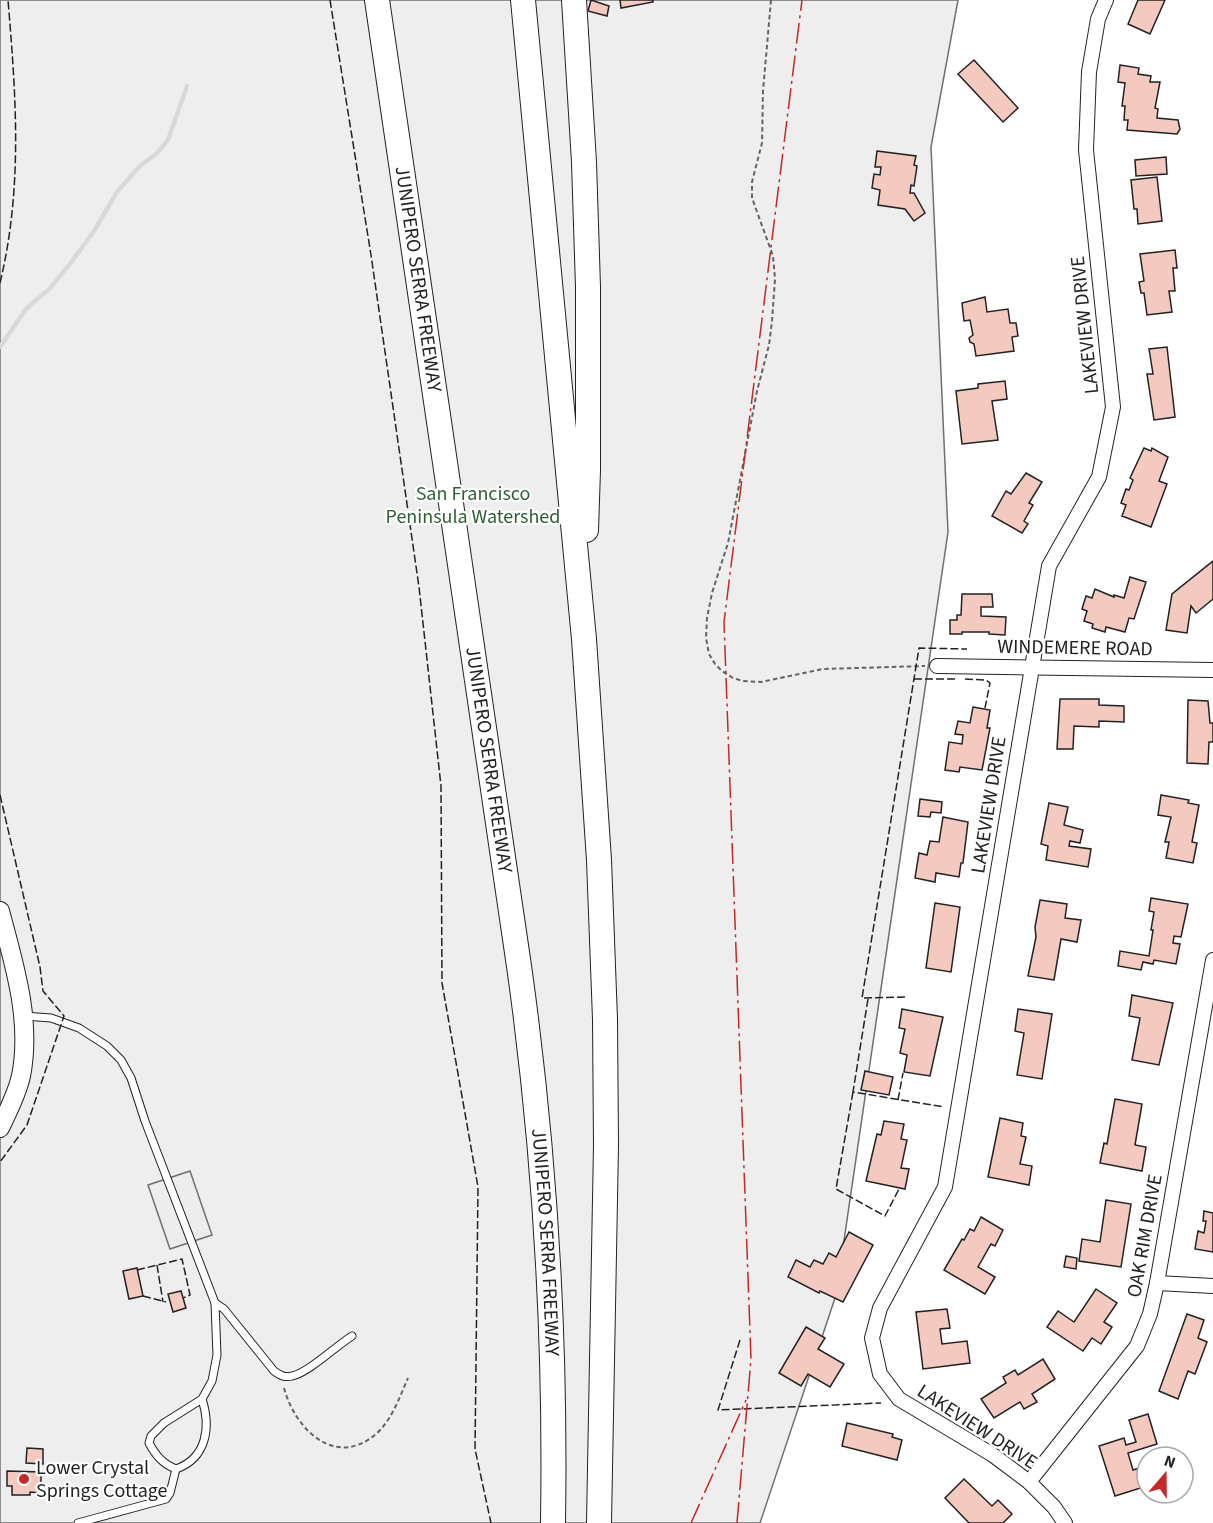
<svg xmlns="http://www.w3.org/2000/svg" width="1213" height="1523" font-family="'Source Sans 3',sans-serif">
  <rect width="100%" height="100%" fill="#fff"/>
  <path fill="#eee" stroke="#6f6f6f" stroke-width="1.5" d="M 0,0 L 958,0 L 931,147 L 948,532 L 836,1295 L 760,1523 L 0,1523 Z"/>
  <path fill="#ededed" stroke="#6f6f6f" stroke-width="1.5" d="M 190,1171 L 212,1235 L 170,1249 L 148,1185 Z"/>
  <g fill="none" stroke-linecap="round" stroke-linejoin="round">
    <path stroke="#d9d9d9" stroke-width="4.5" d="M 0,347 L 26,309 L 49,289 L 70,264 L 94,231 L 117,192 L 138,168 L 158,152 L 168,140 L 187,86"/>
  </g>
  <g fill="#f3c9c0" stroke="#222" stroke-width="1.5">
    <path d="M 591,0 L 609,6 L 607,16 L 588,11 Z"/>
    <path d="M 620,0 L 653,0 L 653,2 L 621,8 Z"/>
    <path d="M 1138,0 L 1165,0 L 1150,34 L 1128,24 Z"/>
    <path d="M 974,60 L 1018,108 L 1003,122 L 958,74 Z"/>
    <path d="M 1120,65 L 1139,68 L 1138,74 L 1151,76 L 1150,82 L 1160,82 L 1155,108 L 1158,109 L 1157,118 L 1178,120 L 1180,129 L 1177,134 L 1127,130 L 1128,120 L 1124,120 L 1125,106 L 1122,106 L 1125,83 L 1118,82 Z"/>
    <path d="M 877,151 L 916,156 L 914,165 L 917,166 L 914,186 L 911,185 L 910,193 L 914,193 L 925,213 L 914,221 L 905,209 L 878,205 L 880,190 L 872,188 L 874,174 L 880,175 L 881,167 L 875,167 Z"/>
    <path d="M 1166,157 L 1167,174 L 1136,176 L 1135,160 Z"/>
    <path d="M 1157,177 L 1162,221 L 1138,224 L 1137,209 L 1134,209 L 1131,180 Z"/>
    <path d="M 1175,250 L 1177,268 L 1173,268 L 1175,291 L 1169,291 L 1172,312 L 1147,315 L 1144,293 L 1141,293 L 1139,282 L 1144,281 L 1140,254 Z"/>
    <path d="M 985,297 L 987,312 L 1008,309 L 1010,323 L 1016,323 L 1018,336 L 1012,337 L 1014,351 L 976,356 L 974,344 L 970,342 L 969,338 L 973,335 L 970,320 L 964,321 L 962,303 Z"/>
    <path d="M 1167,347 L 1175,417 L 1154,420 L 1147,374 L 1153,374 L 1149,349 Z"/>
    <path d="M 1005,381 L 1007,399 L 992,401 L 998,440 L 962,444 L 956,391 L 978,388 L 978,384 Z"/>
    <path d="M 1144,448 L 1151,451 L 1152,448 L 1168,457 L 1159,481 L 1167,484 L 1151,527 L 1122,516 L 1126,505 L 1121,503 L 1126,489 L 1129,490 L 1133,480 L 1130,478 Z"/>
    <path d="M 1026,473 L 1042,482 L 1029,503 L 1033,505 L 1024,521 L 1028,524 L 1022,533 L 992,516 L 1006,491 L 1011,494 Z"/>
    <path d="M 1213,561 L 1213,599 L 1196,613 L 1191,606 L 1187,633 L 1166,630 L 1172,594 Z"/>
    <path d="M 1130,577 L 1146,582 L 1134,619 L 1129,618 L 1125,632 L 1106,627 L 1105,632 L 1092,628 L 1093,624 L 1084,621 L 1087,611 L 1082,609 L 1086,596 L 1092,598 L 1095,589 L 1114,597 L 1114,595 L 1124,598 Z"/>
    <path d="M 962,594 L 992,594 L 993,607 L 981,607 L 981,616 L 1006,617 L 1005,635 L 989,634 L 989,632 L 962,632 L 962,634 L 950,634 L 950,620 L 957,620 L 957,615 L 961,615 Z"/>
    <path d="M 1060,699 L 1099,699 L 1099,705 L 1124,706 L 1124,722 L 1099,721 L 1099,727 L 1074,726 L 1073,749 L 1057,749 Z"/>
    <path d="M 1188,700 L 1208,701 L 1210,723 L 1213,723 L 1213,742 L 1209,742 L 1208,764 L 1187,763 Z"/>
    <path d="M 973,707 L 990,710 L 987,728 L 990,728 L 982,770 L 960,767 L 959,772 L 945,770 L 949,742 L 962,744 L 963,735 L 955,734 L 958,721 L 970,723 Z"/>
    <path d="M 1161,795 L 1189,800 L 1188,803 L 1199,805 L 1192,842 L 1197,843 L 1193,863 L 1166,858 L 1169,842 L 1165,842 L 1171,817 L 1158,815 Z"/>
    <path d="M 920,799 L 942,802 L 941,813 L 931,812 L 930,817 L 918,816 Z"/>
    <path d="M 1049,803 L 1068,807 L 1064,825 L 1083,830 L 1080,843 L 1070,841 L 1069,846 L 1091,849 L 1088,867 L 1046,860 L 1048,846 L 1041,844 Z"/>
    <path d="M 943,817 L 968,822 L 963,863 L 961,863 L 959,877 L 936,873 L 935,882 L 915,878 L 919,853 L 927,855 L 930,841 L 939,842 Z"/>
    <path d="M 1151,898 L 1188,904 L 1181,937 L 1174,936 L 1173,943 L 1180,944 L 1176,964 L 1154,960 L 1153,964 L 1143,962 L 1141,970 L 1118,966 L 1120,951 L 1149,956 L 1153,930 L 1151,930 L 1154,912 L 1149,911 Z"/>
    <path d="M 1040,900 L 1067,904 L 1065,918 L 1081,920 L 1077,942 L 1061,939 L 1054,980 L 1028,976 L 1036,937 L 1035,927 Z"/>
    <path d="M 935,903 L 960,907 L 951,972 L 926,968 Z"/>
    <path d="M 1132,995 L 1173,1003 L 1159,1065 L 1132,1060 L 1140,1018 L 1129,1016 Z"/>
    <path d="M 902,1009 L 943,1017 L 930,1076 L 904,1072 L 907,1055 L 900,1053 L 905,1029 L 899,1028 Z"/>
    <path d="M 1018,1009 L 1052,1014 L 1042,1079 L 1017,1075 L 1024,1033 L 1015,1031 Z"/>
    <path d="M 865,1071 L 893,1077 L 889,1095 L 861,1090 Z"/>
    <path d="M 1115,1099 L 1142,1104 L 1135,1145 L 1146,1147 L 1142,1171 L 1100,1163 L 1104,1143 L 1107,1144 Z"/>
    <path d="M 1000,1118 L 1023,1123 L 1021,1136 L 1026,1137 L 1020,1164 L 1032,1166 L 1029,1185 L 988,1177 Z"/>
    <path d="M 884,1121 L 904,1124 L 901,1139 L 907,1140 L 901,1168 L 909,1169 L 905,1189 L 866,1181 L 877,1134 L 881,1135 Z"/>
    <path d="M 1106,1200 L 1131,1204 L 1121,1267 L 1079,1261 L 1082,1239 L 1100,1242 Z"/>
    <path d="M 1204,1211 L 1213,1213 L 1213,1252 L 1195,1249 L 1198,1231 L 1204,1233 L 1206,1221 L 1203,1221 Z"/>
    <path d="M 981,1217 L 1003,1230 L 995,1246 L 991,1244 L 978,1267 L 995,1277 L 985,1294 L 944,1270 L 962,1239 L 964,1240 L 970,1229 L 974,1231 Z"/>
    <path d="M 849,1232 L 873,1245 L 843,1302 L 820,1291 L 819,1293 L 788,1277 L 796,1260 L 810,1267 L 814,1260 L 823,1264 L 829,1253 L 836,1257 Z"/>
    <path d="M 1066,1256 L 1077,1258 L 1076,1269 L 1064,1267 Z"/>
    <path d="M 137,1268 L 143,1296 L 129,1299 L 123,1271 Z"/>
    <path d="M 1096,1289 L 1117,1303 L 1104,1322 L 1112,1327 L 1101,1344 L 1092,1338 L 1083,1351 L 1047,1327 L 1058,1311 L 1074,1322 Z"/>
    <path d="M 181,1291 L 186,1308 L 173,1312 L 168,1294 Z"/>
    <path d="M 947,1309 L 950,1328 L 940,1329 L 942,1344 L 967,1341 L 970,1363 L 923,1369 L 916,1312 Z"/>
    <path d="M 1187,1314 L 1204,1320 L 1198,1338 L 1207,1342 L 1195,1374 L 1188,1371 L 1178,1399 L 1159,1391 Z"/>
    <path d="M 806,1327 L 825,1338 L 818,1349 L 844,1364 L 830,1387 L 808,1374 L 801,1386 L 779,1373 Z"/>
    <path d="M 1043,1359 L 1055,1379 L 1032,1394 L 1037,1402 L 1024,1409 L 1020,1402 L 994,1418 L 981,1399 L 1006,1383 L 1003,1377 L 1015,1370 L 1018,1375 Z"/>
    <path d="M 1148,1414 L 1157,1444 L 1128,1453 L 1133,1470 L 1146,1466 L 1147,1486 L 1115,1496 L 1099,1446 L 1124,1438 L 1126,1445 L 1136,1442 L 1129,1420 Z"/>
    <path d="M 847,1423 L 893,1434 L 892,1437 L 902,1440 L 897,1460 L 842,1446 Z"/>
    <path d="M 27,1448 L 43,1449 L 43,1464 L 26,1463 Z"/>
    <path d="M 7,1471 L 41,1472 L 41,1493 L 30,1492 L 30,1495 L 12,1495 L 12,1486 L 7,1486 Z"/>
    <path d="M 964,1479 L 992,1506 L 998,1500 L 1012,1514 L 1003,1523 L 969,1523 L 945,1498 Z"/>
  </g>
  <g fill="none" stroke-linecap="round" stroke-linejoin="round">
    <defs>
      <g id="lane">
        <path d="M 24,1016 L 51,1018 L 79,1028 L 107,1046 L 121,1060 L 131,1078 L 145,1121 L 215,1303 L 217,1355 L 212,1381 L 202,1399 L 164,1423 L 151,1436 L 149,1443 C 156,1456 163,1464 176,1469 L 170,1493 L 166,1499 L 78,1523"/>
        <path d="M 215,1303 L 224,1309 L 274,1371 C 280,1375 284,1378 292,1376 C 308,1373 336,1346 352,1336"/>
        <path d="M 176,1469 C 207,1458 211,1427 202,1399"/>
      </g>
      <g id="street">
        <path d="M 937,666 L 1213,670"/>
        <path d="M 1157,1283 L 1213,1286"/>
        <path d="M 1029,1482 L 1137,1346 L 1150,1314 L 1157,1283 L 1213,960"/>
        <path d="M 1065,1523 L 1054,1507 L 1029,1482 L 993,1455 L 899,1399 L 880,1374 L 872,1338 L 880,1308 L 945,1187 L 1049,566 L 1099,477 L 1113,407 L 1086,150 L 1089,72 L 1098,19 L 1106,0"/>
      </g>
      <path id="secondary" d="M 0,911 C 14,964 32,1020 21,1076 C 17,1094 8,1111 0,1128"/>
      <g id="highway">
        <path id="s1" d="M 377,0 L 519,966 C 545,1151 556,1336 553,1523"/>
        <path d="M 523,0 L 584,639 L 599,860 L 605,1019 L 606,1145 L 599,1523"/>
        <path d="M 574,0 L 584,162 L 588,287 L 588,470 L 586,530"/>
      </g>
    </defs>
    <use href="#lane" stroke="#222" stroke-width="9"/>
    <use href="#street" stroke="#222" stroke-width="16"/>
    <use href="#secondary" stroke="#222" stroke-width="20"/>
    <use href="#highway" stroke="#222" stroke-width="26"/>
    <g stroke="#646464" stroke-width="2" stroke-dasharray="4.5 3" stroke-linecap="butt">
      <path d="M 771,0 L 763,91 L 762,143 L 752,182 L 752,198 L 773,256 L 775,279 L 772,321 L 769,345 L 757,391 L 728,543 L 712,593 L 707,618 L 706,638 L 709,654 L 715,664 L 722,671 L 733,678 L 743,681 L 761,682 L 823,669 L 925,666"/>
      <path d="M 284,1388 C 295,1429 335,1469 376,1434 C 392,1420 400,1396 408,1378"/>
    </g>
    <use href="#lane" stroke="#fff" stroke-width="7"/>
    <use href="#street" stroke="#fff" stroke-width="14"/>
    <use href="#secondary" stroke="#fff" stroke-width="18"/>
    <use href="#highway" stroke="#fff" stroke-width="24"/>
    <g stroke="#222" stroke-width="1.5" stroke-dasharray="8 3" stroke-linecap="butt">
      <path d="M 330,0 L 371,255 L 419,587 L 441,786 L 442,983 L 478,1187 L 475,1449 L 491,1523"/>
      <path d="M 0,283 C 23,187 16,97 8,0"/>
      <path d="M 914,679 L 956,679"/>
      <path d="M 965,679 L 986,680 L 990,683 L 985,708"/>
      <path d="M 0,795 L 40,967 L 43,991 L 64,1016 L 27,1125 L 0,1162"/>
      <path d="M 905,997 L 862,998 L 919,648 L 967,649"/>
      <path d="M 868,999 L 853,1092 L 944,1107"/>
      <path d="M 853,1092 L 836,1189 L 885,1216 L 899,1189"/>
      <path d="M 898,1100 L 903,1073"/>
      <path d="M 157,1265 L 163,1302"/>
      <path d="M 137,1270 L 182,1259 L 190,1295 L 183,1298"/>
      <path d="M 143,1296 L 166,1302"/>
      <path d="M 740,1340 L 718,1410 L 881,1403"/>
    </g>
    <g stroke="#c62828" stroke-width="1.5" stroke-dasharray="21 4.5 3 4.5" stroke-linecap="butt">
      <path d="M 691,1523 L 746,1400"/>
      <path d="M 737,1523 L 751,1359 L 724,622 L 802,0"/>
    </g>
  </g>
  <circle fill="#c62828" stroke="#fff" stroke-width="2" cx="24" cy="1479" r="6"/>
  <g text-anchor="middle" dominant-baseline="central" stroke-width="4.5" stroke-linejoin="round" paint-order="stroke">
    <g font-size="20" fill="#222" stroke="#fff">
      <text stroke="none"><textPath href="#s1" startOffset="282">JUNIPERO SERRA FREEWAY</textPath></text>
      <text transform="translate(1085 325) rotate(-96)">LAKEVIEW DRIVE</text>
      <text transform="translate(1075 648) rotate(1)">WINDEMERE ROAD</text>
      <text stroke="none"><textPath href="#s1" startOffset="768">JUNIPERO SERRA FREEWAY</textPath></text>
      <text transform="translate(989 805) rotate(-81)">LAKEVIEW DRIVE</text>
      <text transform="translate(1145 1236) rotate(-80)">OAK RIM DRIVE</text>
      <text stroke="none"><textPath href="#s1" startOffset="1254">JUNIPERO SERRA FREEWAY</textPath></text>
      <text transform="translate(977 1427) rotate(33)">LAKEVIEW DRIVE</text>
    </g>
    <g font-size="20" fill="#2f5e38" stroke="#fff">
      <text x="473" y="494">San Francisco<tspan x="473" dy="23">Peninsula Watershed</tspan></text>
    </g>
    <g font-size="20" fill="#222" stroke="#fff" text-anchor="start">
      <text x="36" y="1468">Lower Crystal<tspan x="36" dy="23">Springs Cottage</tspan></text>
    </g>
  </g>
  <g transform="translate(1165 1475) rotate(20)"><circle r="28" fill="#ffffff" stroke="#a7a7a7" stroke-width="1.5"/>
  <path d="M0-4.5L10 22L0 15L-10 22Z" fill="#c62828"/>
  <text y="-9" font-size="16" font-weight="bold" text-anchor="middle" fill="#222222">N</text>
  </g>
</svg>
